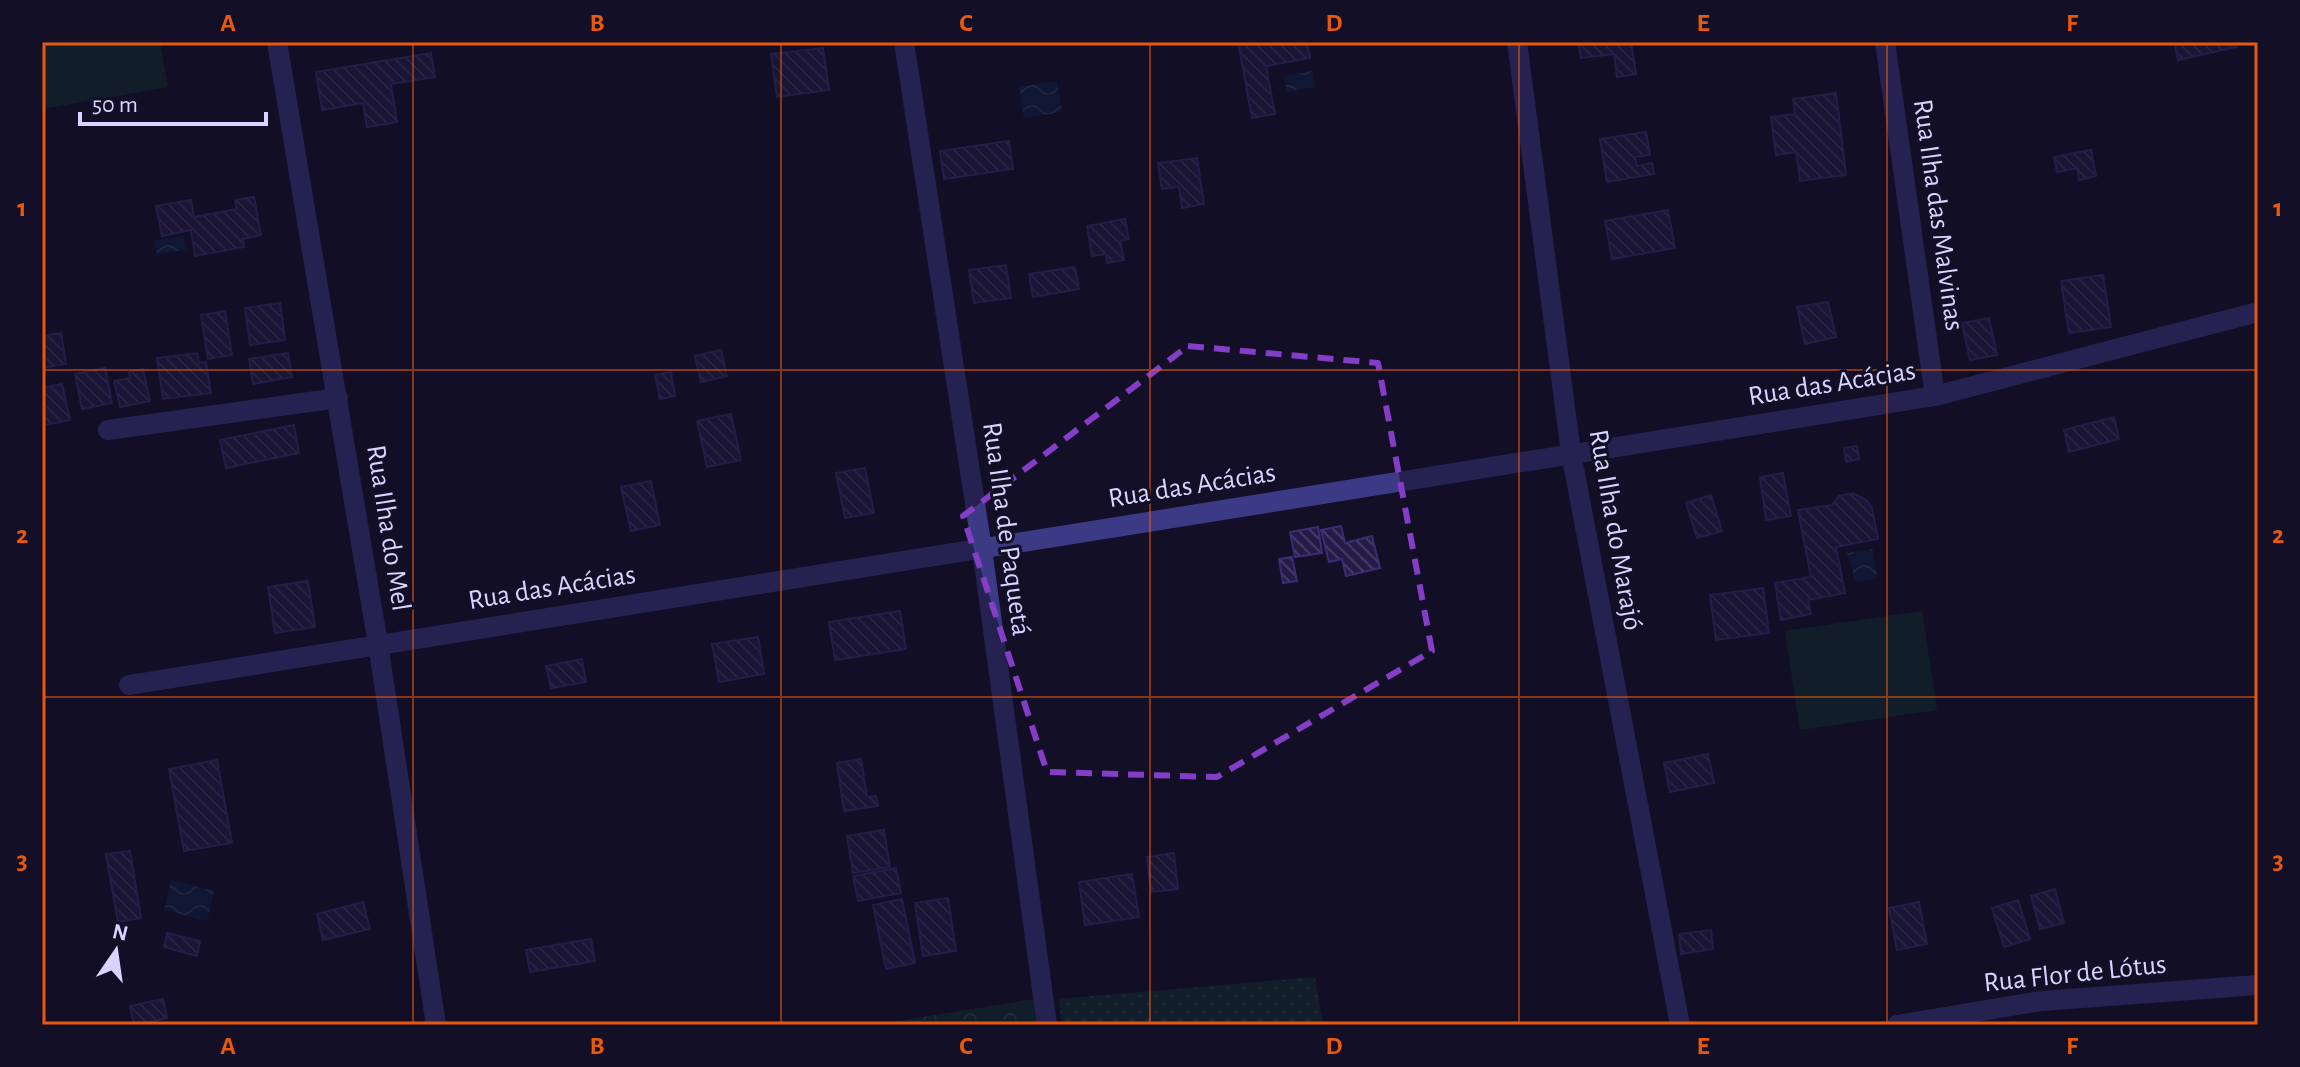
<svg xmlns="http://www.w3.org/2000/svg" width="2300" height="1067" font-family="'Alegreya Sans',sans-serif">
  <defs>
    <pattern id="grass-dots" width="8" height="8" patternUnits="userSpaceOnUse" patternTransform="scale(2)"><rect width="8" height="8" fill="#12302f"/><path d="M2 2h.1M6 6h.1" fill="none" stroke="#344d4e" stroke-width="1.8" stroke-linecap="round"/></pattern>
    <pattern id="forest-crowns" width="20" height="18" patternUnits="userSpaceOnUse" patternTransform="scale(2)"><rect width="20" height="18" fill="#12302f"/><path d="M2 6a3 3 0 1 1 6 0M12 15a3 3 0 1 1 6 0" fill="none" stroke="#344d4e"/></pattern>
    <pattern id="water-waves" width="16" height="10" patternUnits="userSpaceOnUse" patternTransform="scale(2)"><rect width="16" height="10" fill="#0c2248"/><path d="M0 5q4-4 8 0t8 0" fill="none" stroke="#2f4163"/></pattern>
    <pattern id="building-back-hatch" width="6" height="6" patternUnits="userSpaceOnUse" patternTransform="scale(2)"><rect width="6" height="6" fill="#241b47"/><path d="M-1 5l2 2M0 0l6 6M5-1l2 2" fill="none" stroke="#433b63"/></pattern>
  </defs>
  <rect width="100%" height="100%" fill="#130f26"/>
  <path fill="url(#grass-dots)" d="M 1315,977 L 1323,1025 L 1062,1025 L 1059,999 Z"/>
  <path fill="url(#forest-crowns)" d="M 1035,999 L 1038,1025 L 873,1025 Z"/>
  <g fill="#12302f">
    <path d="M 42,42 L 160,42 L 168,87 L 42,109 Z"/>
    <path d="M 1922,611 L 1937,710 L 1800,730 L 1785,631 Z"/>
  </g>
  <g fill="url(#water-waves)">
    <path d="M 1312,71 L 1315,87 L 1287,92 L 1284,76 Z"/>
    <path d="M 1057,81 L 1062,112 L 1024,118 L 1019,87 Z"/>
    <path d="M 183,236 L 186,250 L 157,254 L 154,240 Z"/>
    <path d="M 1872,549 L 1878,578 L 1856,582 L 1847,553 Z"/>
    <path d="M 171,880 L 214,891 L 207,921 L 164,910 Z"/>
  </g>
  <g fill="url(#building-back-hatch)" stroke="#3b2d73" stroke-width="2">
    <path d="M 1238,42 L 1307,42 L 1310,58 L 1266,66 L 1275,114 L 1252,118 Z"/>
    <path d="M 1578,42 L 1631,42 L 1636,74 L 1617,77 L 1614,54 L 1581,58 Z"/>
    <path d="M 2174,42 L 2235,42 L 2236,47 L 2178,60 Z"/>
    <path d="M 823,48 L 829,90 L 777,97 L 771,54 Z"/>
    <path d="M 431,53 L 435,77 L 391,84 L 397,122 L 367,127 L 363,103 L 322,110 L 316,72 Z"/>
    <path d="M 1836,93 L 1846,175 L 1800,181 L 1796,152 L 1776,155 L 1771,117 L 1795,114 L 1793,99 Z"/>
    <path d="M 1646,132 L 1650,155 L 1635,157 L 1637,166 L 1652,163 L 1654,174 L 1607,182 L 1600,139 Z"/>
    <path d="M 1009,141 L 1013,169 L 944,179 L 940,151 Z"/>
    <path d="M 2091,150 L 2096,176 L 2079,180 L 2077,168 L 2057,172 L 2054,157 Z"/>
    <path d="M 1197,158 L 1204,204 L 1182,208 L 1179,187 L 1162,189 L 1158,163 Z"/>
    <path d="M 254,197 L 261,235 L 243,239 L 244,247 L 195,256 L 191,230 L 162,236 L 156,206 L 191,200 L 194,217 L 237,209 L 235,200 Z"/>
    <path d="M 1668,210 L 1675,248 L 1612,259 L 1605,221 Z"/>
    <path d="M 1125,219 L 1129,239 L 1120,241 L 1124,260 L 1107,263 L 1106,254 L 1092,256 L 1087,226 Z"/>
    <path d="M 1006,265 L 1011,298 L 974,303 L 969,270 Z"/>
    <path d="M 1075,267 L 1079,289 L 1033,297 L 1029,274 Z"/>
    <path d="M 2103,275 L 2111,327 L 2069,333 L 2061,281 Z"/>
    <path d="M 1828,302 L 1836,337 L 1805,344 L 1797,307 Z"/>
    <path d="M 280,303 L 285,340 L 250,345 L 245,308 Z"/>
    <path d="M 225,311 L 232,355 L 208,359 L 201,315 Z"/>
    <path d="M 1989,318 L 1997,355 L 1970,360 L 1962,323 Z"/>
    <path d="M 61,333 L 66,364 L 42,368 L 42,336 Z"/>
    <path d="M 721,350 L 727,376 L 701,382 L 695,356 Z"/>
    <path d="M 197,353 L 199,363 L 206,362 L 211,393 L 163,399 L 157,358 Z"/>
    <path d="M 288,353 L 292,377 L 253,384 L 249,359 Z"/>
    <path d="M 105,368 L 112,403 L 82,409 L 75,374 Z"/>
    <path d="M 143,369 L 150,401 L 120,407 L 114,381 L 130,378 L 129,372 Z"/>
    <path d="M 671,372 L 675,396 L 660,399 L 655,375 Z"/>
    <path d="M 62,384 L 70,420 L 45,425 L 42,388 Z"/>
    <path d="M 731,414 L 741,460 L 707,467 L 697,421 Z"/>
    <path d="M 2114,417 L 2119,439 L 2069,452 L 2064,430 Z"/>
    <path d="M 294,425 L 299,453 L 226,468 L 220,440 Z"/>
    <path d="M 1857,446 L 1859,459 L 1846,462 L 1844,448 Z"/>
    <path d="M 865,468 L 874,513 L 845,518 L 836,473 Z"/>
    <path d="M 1783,473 L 1791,516 L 1766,520 L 1760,477 Z"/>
    <path d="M 651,481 L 660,525 L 631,531 L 621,487 Z"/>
    <path d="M 1853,493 L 1866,500 L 1872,508 L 1878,539 L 1836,547 L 1845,593 L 1808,600 L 1811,614 L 1781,620 L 1775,583 L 1811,577 L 1798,510 L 1832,505 L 1839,496 Z"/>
    <path d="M 1711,495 L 1722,531 L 1697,538 L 1686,503 Z"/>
    <path d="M 1341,526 L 1345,543 L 1372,536 L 1380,568 L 1346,576 L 1342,559 L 1329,562 L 1321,530 Z"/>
    <path d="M 1318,527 L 1322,553 L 1295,557 L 1290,532 Z"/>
    <path d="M 1292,557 L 1297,581 L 1283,583 L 1279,559 Z"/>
    <path d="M 308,581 L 315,627 L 275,633 L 268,587 Z"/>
    <path d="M 1763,588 L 1769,633 L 1716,640 L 1710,595 Z"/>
    <path d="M 900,611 L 906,649 L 835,660 L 829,622 Z"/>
    <path d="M 758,637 L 764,674 L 719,682 L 712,644 Z"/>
    <path d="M 582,659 L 586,682 L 551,688 L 546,666 Z"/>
    <path d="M 1708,754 L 1714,783 L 1670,792 L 1664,763 Z"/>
    <path d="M 861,759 L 867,797 L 876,796 L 878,806 L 844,811 L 837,763 Z"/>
    <path d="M 217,760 L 232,843 L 184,851 L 169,769 Z"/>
    <path d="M 884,830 L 890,867 L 853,873 L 847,836 Z"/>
    <path d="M 130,851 L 141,918 L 118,922 L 106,854 Z"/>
    <path d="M 1174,853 L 1178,889 L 1151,892 L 1147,857 Z"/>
    <path d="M 896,868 L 901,893 L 858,901 L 853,876 Z"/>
    <path d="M 1132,874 L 1139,917 L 1085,925 L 1079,882 Z"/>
    <path d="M 2055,889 L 2064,923 L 2040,929 L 2031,896 Z"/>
    <path d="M 948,898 L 956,951 L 923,956 L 915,903 Z"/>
    <path d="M 902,899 L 915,963 L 886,969 L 873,905 Z"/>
    <path d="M 2018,900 L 2030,939 L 2004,947 L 1992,908 Z"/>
    <path d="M 363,902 L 370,929 L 323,940 L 317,914 Z"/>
    <path d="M 1919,902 L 1927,944 L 1897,950 L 1889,908 Z"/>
    <path d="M 1711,930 L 1713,949 L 1681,954 L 1679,934 Z"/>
    <path d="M 167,933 L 200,941 L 197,956 L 164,947 Z"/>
    <path d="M 591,939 L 595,961 L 530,972 L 526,950 Z"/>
    <path d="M 163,999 L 167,1018 L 134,1025 L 130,1006 Z"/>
  </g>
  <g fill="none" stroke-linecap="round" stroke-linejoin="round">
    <g stroke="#3d3a85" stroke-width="20">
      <path d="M 277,42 L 378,644 L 436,1025"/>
      <path d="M 904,42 L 982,549 L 1047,1025"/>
      <path d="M 1517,42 L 1571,453 L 1680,1025"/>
      <path d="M 1885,42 L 1935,396"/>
      <path d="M 108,430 L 338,398"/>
      <path d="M 129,685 L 1935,396 L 2258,312"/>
      <path d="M 1897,1025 L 2041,1001 L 2258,985"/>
    </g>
  </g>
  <path d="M0 0H2300V1067H0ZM 1188,346 L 1378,363 L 1432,651 L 1217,777 L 1047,772 L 963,516 Z" fill="#130f26" fill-opacity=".55" fill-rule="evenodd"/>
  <path fill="none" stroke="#843dc5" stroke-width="6" stroke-dasharray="16 10" stroke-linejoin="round" d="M 1188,346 L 1378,363 L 1432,651 L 1217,777 L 1047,772 L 963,516 Z"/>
  <path fill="none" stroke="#e8590c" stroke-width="2" stroke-opacity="0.55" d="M 413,42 L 413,1025M 781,42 L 781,1025M 1150,42 L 1150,1025M 1519,42 L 1519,1025M 1887,42 L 1887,1025M 42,370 L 2258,370M 42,697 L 2258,697"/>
  <g text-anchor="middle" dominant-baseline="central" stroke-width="6" stroke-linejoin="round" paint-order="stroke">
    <g font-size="28" fill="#d9d4ff" stroke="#130f26">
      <text transform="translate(1938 215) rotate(82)">Rua Ilha das Malvinas</text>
      <text transform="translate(1832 384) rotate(-9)">Rua das Acácias</text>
      <text transform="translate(1192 486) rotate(-9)">Rua das Acácias</text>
      <text transform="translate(388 528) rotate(81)">Rua Ilha do Mel</text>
      <text transform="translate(1006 529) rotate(82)">Rua Ilha de Paquetá</text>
      <text transform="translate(1615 530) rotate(80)">Rua Ilha do Marajó</text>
      <text transform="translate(552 588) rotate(-9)">Rua das Acácias</text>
      <text transform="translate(2075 974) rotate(-6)">Rua Flor de Lótus</text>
    </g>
  </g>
  <rect width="2300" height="1067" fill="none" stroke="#130f26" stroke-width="88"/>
  <g transform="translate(116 951) rotate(13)" stroke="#130f26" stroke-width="6" paint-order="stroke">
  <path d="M0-6L14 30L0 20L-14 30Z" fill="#d9d4ff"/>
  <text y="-12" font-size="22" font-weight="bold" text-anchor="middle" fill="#d9d4ff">N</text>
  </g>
  <path d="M80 112v12h186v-12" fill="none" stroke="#d9d4ff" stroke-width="4"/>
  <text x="92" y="112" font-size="24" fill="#d9d4ff" stroke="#130f26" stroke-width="6" paint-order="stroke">50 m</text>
  <rect x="44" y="44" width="2212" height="979" fill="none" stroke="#e8590c" stroke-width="3"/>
  <g font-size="26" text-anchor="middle" font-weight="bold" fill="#e8590c">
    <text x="228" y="31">A</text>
    <text x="597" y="31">B</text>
    <text x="966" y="31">C</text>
    <text x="1334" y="31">D</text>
    <text x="1703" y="31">E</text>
    <text x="2072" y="31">F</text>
    <text x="22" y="216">1</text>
    <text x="2278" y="216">1</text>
    <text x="22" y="543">2</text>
    <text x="2278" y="543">2</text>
    <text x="22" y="869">3</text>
    <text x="2278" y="869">3</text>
    <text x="228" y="1054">A</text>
    <text x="597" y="1054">B</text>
    <text x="966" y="1054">C</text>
    <text x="1334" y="1054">D</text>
    <text x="1703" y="1054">E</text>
    <text x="2072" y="1054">F</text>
  </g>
</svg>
